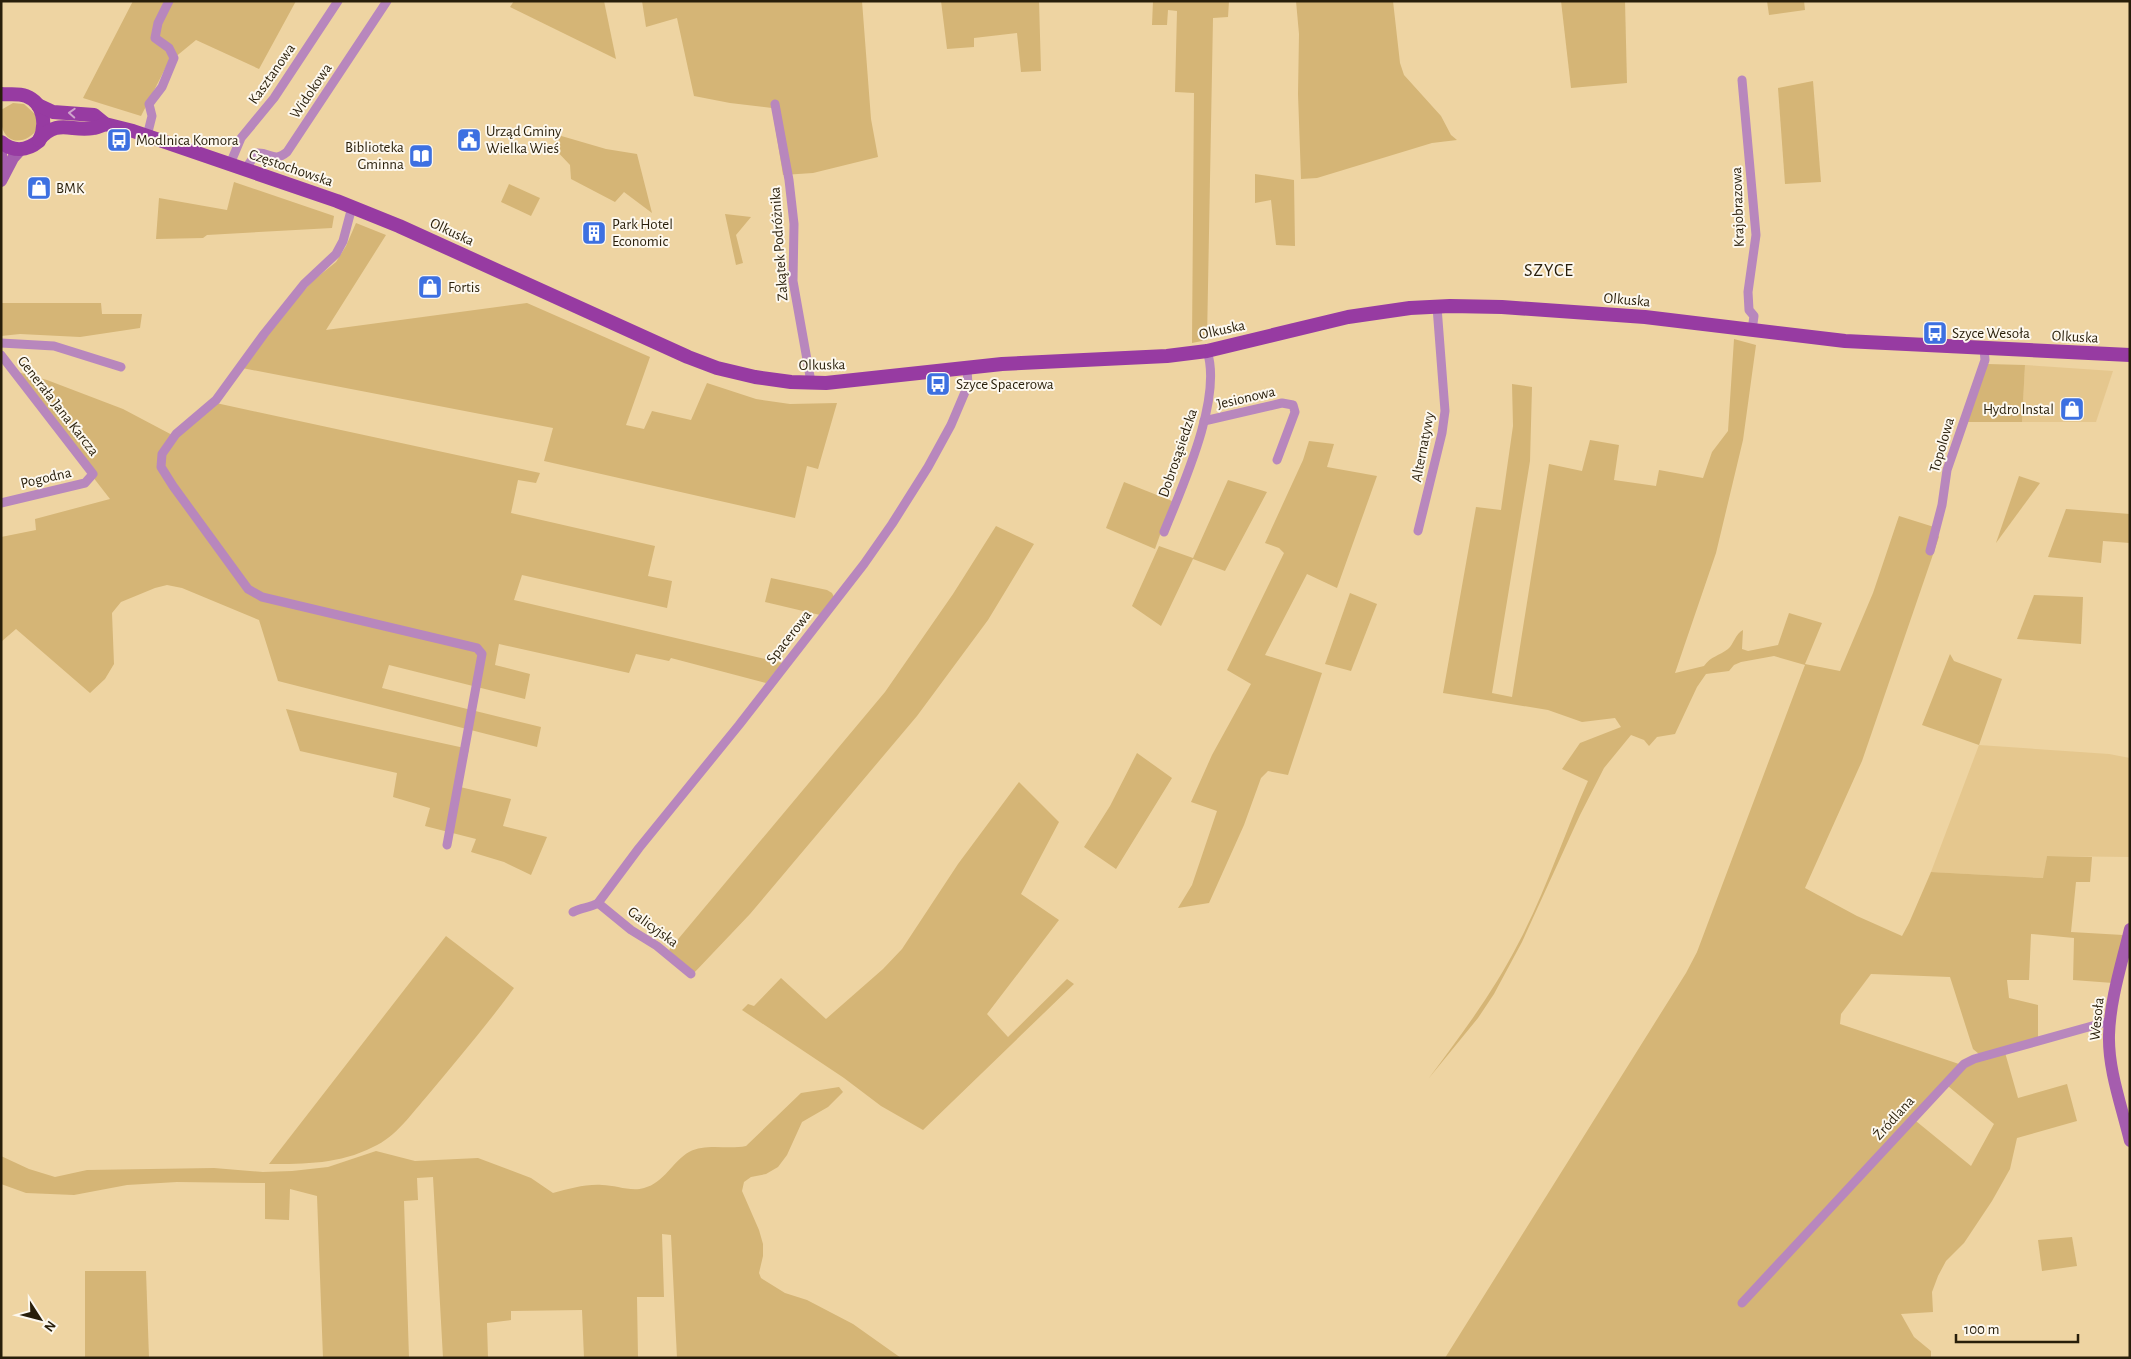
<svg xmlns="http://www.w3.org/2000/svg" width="2131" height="1359" font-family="'Alegreya Sans',sans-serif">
  <rect width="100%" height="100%" fill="#eed4a2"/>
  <g fill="#e5c78e">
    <path d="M 2025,365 L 2113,371 L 2096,422 L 2022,422 Z"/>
    <path d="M 1979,745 L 2109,754 L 2130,758 L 2130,857 L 2047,856 L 2044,878 L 1931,872 Z"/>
  </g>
  <g fill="#d5b576" fill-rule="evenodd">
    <path d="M 133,1 L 296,1 L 259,69 L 196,40 L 168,63 L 141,116 L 83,98 Z"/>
    <path d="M 514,1 L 604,1 L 616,59 L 510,7 Z"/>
    <path d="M 642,1 L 862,1 L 871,119 L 878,157 L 813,173 L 783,175 L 772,108 L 730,103 L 694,96 L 677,18 L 646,27 Z"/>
    <path d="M 941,1 L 1039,1 L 1041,71 L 1021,72 L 1017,33 L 974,38 L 974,47 L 947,49 Z"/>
    <path d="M 1153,1 L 1229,1 L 1228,17 L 1213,18 L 1207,340 L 1192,343 L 1194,93 L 1175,92 L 1177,11 L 1168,10 L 1167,25 L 1152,25 Z"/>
    <path d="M 1296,1 L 1393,1 L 1400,63 L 1404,75 L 1441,116 L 1451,135 L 1457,140 L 1432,143 L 1317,178 L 1301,179 L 1298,94 L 1299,34 Z"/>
    <path d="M 1561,1 L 1625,1 L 1627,83 L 1571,88 Z"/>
    <path d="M 1767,1 L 1804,1 L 1805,10 L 1769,15 Z"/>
    <path d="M 1813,81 L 1821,182 L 1785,184 L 1778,88 Z"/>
    <path d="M 13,103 L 24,104 L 36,115 L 37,129 C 30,141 10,147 3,130 C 1,125 1,116 1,110 Z"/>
    <path d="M 558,135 L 606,149 L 637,154 L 652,213 L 624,192 L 615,202 L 571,179 L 570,165 L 553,147 Z"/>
    <path d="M 1255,174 L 1294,180 L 1295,246 L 1276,245 L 1271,200 L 1255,203 Z"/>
    <path d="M 234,182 L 334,216 L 332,228 L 207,235 L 203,238 L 156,239 L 159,198 L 227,210 Z"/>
    <path d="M 509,184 L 540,198 L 531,216 L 501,202 Z"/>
    <path d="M 725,214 L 751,217 L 736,235 L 743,263 L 736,265 Z"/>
    <path d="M 356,223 L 386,235 L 326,330 L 527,303 L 650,357 L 626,425 L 644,429 L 652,411 L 691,420 L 707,383 L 756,399 L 790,404 L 837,403 L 818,469 L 807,466 L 795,518 L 544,461 L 553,428 L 242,368 L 293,302 L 315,279 L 336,262 L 346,246 Z"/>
    <path d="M 1,303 L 101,303 L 102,314 L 142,314 L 140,328 L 80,337 L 20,334 L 1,336 Z"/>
    <path d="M 1734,339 L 1756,345 L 1743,440 L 1716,553 L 1675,673 L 1704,666 C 1711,656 1719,656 1728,649 C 1734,644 1735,634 1743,630 L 1742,649 L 1748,651 L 1778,645 L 1789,613 L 1822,623 L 1805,664 L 1840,671 L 1873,593 L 1899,516 L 1934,527 L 1939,537 L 1862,761 L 1805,888 L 1857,916 L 1902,936 L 1909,923 L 1931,872 L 2043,878 L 2047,856 L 2092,857 L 2090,882 L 2076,882 L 2071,932 L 2123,935 L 2113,983 L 2073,980 L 2074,938 L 2031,934 L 2029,980 L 2007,980 L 2009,998 L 2038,1005 L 2038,1038 L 2004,1049 L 2018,1098 L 2067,1084 L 2077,1121 L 2017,1138 L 2010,1169 L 1992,1201 L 1964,1243 L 1946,1261 L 1938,1276 L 1932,1292 L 1933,1312 L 1901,1314 L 1914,1337 L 1931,1351 L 1931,1358 L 1445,1358 L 1686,973 L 1697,952 L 1805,665 L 1774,656 L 1741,662 L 1734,665 L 1729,671 L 1706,674 L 1697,687 L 1675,734 L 1657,737 L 1649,746 L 1644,740 L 1631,735 L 1604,768 L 1580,815 L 1522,942 L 1494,994 L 1478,1018 L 1429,1078 C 1462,1034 1494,991 1519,942 C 1546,891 1564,834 1588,781 L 1562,769 L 1580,743 L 1621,727 L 1615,718 L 1582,722 L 1548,710 L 1443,693 L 1476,507 L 1501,510 L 1513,426 L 1512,384 L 1532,387 L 1530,461 L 1492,693 L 1512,697 L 1549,464 L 1582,471 L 1590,440 L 1619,445 L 1614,480 L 1656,486 L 1659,470 L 1703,478 L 1712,452 L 1728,431 ZM 1871,974 L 1950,977 L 1973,1049 L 1979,1054 L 1959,1064 L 1840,1024 L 1841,1014 ZM 1943,1082 L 1994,1124 L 1971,1166 L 1911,1117 Z"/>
    <path d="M 1987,364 L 2025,365 L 2022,422 L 1967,422 Z"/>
    <path d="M 10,370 L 47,380 L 123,409 L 176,437 L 216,403 L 540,473 L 536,483 L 518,480 L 511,513 L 655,546 L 648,576 L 672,581 L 667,608 L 522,575 L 514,600 L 782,663 L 766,683 L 671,658 L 669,661 L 636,654 L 629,673 L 499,644 L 495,665 L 530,674 L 525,699 L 389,665 L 382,688 L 541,727 L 537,747 L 278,681 L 259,620 L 182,588 L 167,585 L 155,588 L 121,602 L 112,613 L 114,664 L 105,679 L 90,693 L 16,629 L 1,642 L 1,537 L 36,530 L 35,519 L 110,499 Z"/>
    <path d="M 1309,441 L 1334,444 L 1327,467 L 1377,476 L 1337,588 L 1307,574 L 1265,655 L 1322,673 L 1288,775 L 1268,771 L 1261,778 L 1244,825 L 1209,903 L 1178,908 L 1192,885 L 1217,811 L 1191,802 L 1212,755 L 1251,684 L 1227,670 L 1284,553 L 1279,548 L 1265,543 L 1303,460 Z"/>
    <path d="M 2019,476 L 2040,483 L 1996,543 Z"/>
    <path d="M 1228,480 L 1267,492 L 1225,571 L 1193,559 L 1161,626 L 1132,606 L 1159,546 L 1193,558 Z"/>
    <path d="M 1124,482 L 1172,501 L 1155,549 L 1106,528 Z"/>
    <path d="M 2066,509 L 2130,514 L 2130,543 L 2103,541 L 2101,563 L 2048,557 Z"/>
    <path d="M 996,526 L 1034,544 L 988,620 L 917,716 L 750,914 L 693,974 L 669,950 L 885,692 L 953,594 Z"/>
    <path d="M 771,578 L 827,590 L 832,593 L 834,597 L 820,615 L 765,602 Z"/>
    <path d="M 1350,593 L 1377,604 L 1351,671 L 1325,664 Z"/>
    <path d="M 2034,595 L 2083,597 L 2081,644 L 2017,639 Z"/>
    <path d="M 1950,654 L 1954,661 L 2002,679 L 1979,745 L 1922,725 Z"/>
    <path d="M 286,709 L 469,749 L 460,787 L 511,799 L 503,826 L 547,837 L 531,875 L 504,862 L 471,852 L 476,839 L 425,826 L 430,808 L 393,797 L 397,773 L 300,751 Z"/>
    <path d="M 1137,753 L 1172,778 L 1116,869 L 1084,847 L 1110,806 Z"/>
    <path d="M 1019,782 L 1059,822 L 1021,894 L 1059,920 L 987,1014 L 1008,1037 L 1067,979 L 1074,984 L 923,1130 L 881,1106 L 844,1078 L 742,1010 L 748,1004 L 754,1006 L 781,978 L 826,1019 L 883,969 L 902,949 L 958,864 Z"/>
    <path d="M 446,936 L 514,988 C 487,1025 457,1060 428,1095 C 412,1113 396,1137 373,1147 C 340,1164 305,1164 269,1164 Z"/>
    <path d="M 839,1087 L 843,1092 L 828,1107 L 802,1122 L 787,1155 L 778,1167 L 766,1174 L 751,1177 L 744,1182 L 742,1191 L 759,1230 L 763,1244 L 763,1256 L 759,1273 L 761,1278 L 785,1293 L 807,1300 L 853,1324 L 901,1358 L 677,1358 L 671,1235 L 662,1234 L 664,1297 L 637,1297 L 638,1358 L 584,1358 L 582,1310 L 511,1311 L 511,1320 L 487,1323 L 488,1358 L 443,1358 L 433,1177 L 417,1178 L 418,1200 L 404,1201 L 409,1358 L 323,1358 L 317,1196 L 290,1189 L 289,1220 L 265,1219 L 265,1183 L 177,1182 L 127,1185 L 74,1195 L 26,1193 L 1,1184 L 1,1156 L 29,1169 L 55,1177 L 87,1170 L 214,1168 L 263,1172 L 292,1171 L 328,1167 L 376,1151 L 415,1161 L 478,1158 L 531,1178 L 553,1193 C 569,1189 585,1184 602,1185 C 615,1185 631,1192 644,1188 C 664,1183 673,1161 689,1152 C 706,1143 728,1150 746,1146 L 801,1093 Z"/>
    <path d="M 2072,1237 L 2077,1266 L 2042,1271 L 2038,1240 Z"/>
    <path d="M 85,1271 L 146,1271 L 149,1358 L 85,1358 Z"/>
  </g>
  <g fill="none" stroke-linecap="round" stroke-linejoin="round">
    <g stroke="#b887bd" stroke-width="9">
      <path d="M 1742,80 L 1756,235 L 1748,292 L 1749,310 L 1754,316 L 1752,330"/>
      <path d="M 775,104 L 789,180 L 794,224 L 793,281 L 811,382"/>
      <path d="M 147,136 L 152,116 L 149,104 L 162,87 L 174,58 L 169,48 L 155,38 L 158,23 L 169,1"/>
      <path d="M 230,164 L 241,138 L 274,98 L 338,1"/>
      <path d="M 245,169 L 257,153 C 270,152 274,163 287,152 L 387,1"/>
      <path d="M 352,207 L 343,241 L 336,254 L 304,284 L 264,334 L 216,400 L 176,434 L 162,454 L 161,467 L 173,486 L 248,589 L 262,597 L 477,648 L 482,654 L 447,845"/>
      <path d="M 1,343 L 54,346 L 121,367"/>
      <path d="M 1,355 L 93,474 L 85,483 L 1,503"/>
      <path d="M 1204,421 L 1282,403 L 1293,405 L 1295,412 L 1277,460"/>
      <path d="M 1418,531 L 1442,433 L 1445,411 L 1437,307"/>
      <path d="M 1164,532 C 1182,487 1223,398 1207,351"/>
      <path d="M 1930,551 L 1942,505 L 1947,470 L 1985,360 L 1984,349"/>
      <path d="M 598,903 L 631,930 L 657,946 L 691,974"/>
      <path d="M 573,912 C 582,907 590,908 598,903 L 639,848 L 739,725 L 864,564 L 892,524 L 928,467 L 951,425 L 968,385 L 967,369"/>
      <path d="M 1742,1303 L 1964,1064 L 1974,1059 L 2110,1021"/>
    </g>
    <g stroke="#a55dae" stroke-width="12">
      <path d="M 1,144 L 1,166"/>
      <path d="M 1,181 L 13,158 L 21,149"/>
      <path d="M 2130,929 C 2122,963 2110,999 2109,1035 C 2108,1070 2122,1107 2130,1141"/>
    </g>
    <g stroke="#973ba2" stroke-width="14">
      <path d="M 1,94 C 9,95 18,93 26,96 C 44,103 47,125 39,141 C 27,151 13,152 1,142"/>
      <path d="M 38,105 L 53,112 L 94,115 L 105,124 L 133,131 L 337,201 L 399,226 L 688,357 L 717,368 L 755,377 L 791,382 L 826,383 L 1002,364 L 1167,356 L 1207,351 L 1348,317 L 1410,308 L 1450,306 L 1502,307 L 1645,317 L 1845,341 L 2130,355"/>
      <path d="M 39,140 C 57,118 71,132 93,128 C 97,128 101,126 105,124"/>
    </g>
  </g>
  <defs><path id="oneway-chevron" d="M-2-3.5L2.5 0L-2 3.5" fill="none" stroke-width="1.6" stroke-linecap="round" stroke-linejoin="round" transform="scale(1.25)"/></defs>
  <use stroke="#cfa3cc" href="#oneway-chevron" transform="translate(72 113) rotate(-177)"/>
  <defs>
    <symbol id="bus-square" viewBox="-11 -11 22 22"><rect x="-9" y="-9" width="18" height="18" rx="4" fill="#3d70e1" stroke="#fdf8ee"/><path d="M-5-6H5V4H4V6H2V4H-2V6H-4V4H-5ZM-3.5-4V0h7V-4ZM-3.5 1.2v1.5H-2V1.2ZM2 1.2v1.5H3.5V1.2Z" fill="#fff"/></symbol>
    <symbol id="civic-square" viewBox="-11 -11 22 22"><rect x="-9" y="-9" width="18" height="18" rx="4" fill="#3d70e1" stroke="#fdf8ee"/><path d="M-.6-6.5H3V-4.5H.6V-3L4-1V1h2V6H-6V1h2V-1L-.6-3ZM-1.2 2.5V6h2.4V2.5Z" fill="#fff"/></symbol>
    <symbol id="library-square" viewBox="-11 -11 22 22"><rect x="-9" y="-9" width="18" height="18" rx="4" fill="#3d70e1" stroke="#fdf8ee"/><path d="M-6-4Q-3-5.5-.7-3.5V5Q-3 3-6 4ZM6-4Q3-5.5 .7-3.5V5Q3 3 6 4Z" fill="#fff"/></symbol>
    <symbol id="shop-square" viewBox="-11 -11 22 22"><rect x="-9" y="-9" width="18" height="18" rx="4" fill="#3d70e1" stroke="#fdf8ee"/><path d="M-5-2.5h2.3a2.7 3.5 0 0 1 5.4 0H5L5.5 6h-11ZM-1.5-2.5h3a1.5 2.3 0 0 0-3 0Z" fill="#fff"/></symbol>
    <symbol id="building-square" viewBox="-11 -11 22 22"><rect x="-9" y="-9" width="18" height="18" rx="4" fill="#3d70e1" stroke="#fdf8ee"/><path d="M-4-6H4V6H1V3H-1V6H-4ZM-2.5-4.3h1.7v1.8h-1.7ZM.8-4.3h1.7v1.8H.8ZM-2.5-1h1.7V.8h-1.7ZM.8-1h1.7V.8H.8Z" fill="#fff"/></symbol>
  </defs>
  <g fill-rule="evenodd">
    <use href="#bus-square" x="105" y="126" width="28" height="28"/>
    <use href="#civic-square" x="455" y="126" width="28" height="28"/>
    <use href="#library-square" x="407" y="142" width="28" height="28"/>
    <use href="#shop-square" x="25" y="174" width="28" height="28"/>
    <use href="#building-square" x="580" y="219" width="28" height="28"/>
    <use href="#shop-square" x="416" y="273" width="28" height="28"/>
    <use href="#bus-square" x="1921" y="319" width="28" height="28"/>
    <use href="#bus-square" x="924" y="370" width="28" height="28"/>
    <use href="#shop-square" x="2058" y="395" width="28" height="28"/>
  </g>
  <g text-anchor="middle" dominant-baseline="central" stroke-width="4" stroke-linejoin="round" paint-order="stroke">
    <g font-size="15" fill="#281e0a" stroke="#fdf8ee">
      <text transform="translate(272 74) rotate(-55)">Kasztanowa</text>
      <text transform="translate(311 91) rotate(-56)">Widokowa</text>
      <text transform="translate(291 168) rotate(19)">Częstochowska</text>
      <text transform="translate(1738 207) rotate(-92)">Krajobrazowa</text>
      <text transform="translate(452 232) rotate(25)">Olkuska</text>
      <text transform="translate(779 244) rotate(-94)">Zakątek Podróżnika</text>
      <text transform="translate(1627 300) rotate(5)">Olkuska</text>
      <text transform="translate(1222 330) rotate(-12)">Olkuska</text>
      <text transform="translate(2075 337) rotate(3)">Olkuska</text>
      <text transform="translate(822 365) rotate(-1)">Olkuska</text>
      <text transform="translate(1246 398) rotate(-13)">Jesionowa</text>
      <text transform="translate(58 406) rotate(52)">Generała Jana Karcza</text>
      <text transform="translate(1942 445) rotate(-74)">Topolowa</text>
      <text transform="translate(1423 447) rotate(-79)">Alternatywy</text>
      <text transform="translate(1178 453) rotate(-71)">Dobrosąsiedzka</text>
      <text transform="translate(46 478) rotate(-13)">Pogodna</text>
      <text transform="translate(789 637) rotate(-52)">Spacerowa</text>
      <text transform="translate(653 927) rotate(36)">Galicyjska</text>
      <text transform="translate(2097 1019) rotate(-84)">Wesoła</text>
      <text transform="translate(1894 1118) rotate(-48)">Źródlana</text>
    </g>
    <g font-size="15" fill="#281e0a" stroke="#fdf8ee" text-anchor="start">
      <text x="486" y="131">Urząd Gminy<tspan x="486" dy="17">Wielka Wieś</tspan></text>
      <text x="136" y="140">Modlnica Komora</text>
      <text x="404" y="147" text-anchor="end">Biblioteka<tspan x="404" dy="17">Gminna</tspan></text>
      <text x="56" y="188">BMK</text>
      <text x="612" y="224">Park Hotel<tspan x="612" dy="17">Economic</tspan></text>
      <text x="448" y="287">Fortis</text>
      <text x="1952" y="333">Szyce Wesoła</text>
      <text x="956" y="384">Szyce Spacerowa</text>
      <text x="2054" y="409" text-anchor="end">Hydro Instal</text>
    </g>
    <g font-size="18" letter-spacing="1" fill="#281e0a" stroke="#fdf8ee">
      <text x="1549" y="271">SZYCE</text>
    </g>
  </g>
  <rect width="2131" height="1359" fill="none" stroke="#281e0a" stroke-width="5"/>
  <g transform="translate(40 1319) rotate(126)" stroke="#fdf8ee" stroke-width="4" paint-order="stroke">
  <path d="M0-4L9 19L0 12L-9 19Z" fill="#281e0a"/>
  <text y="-8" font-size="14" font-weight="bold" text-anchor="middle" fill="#281e0a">N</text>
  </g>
  <path d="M1956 1334v8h122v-8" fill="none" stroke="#281e0a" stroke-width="2.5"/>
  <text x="1964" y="1334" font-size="15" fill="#281e0a" stroke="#fdf8ee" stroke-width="4" paint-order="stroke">100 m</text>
</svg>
